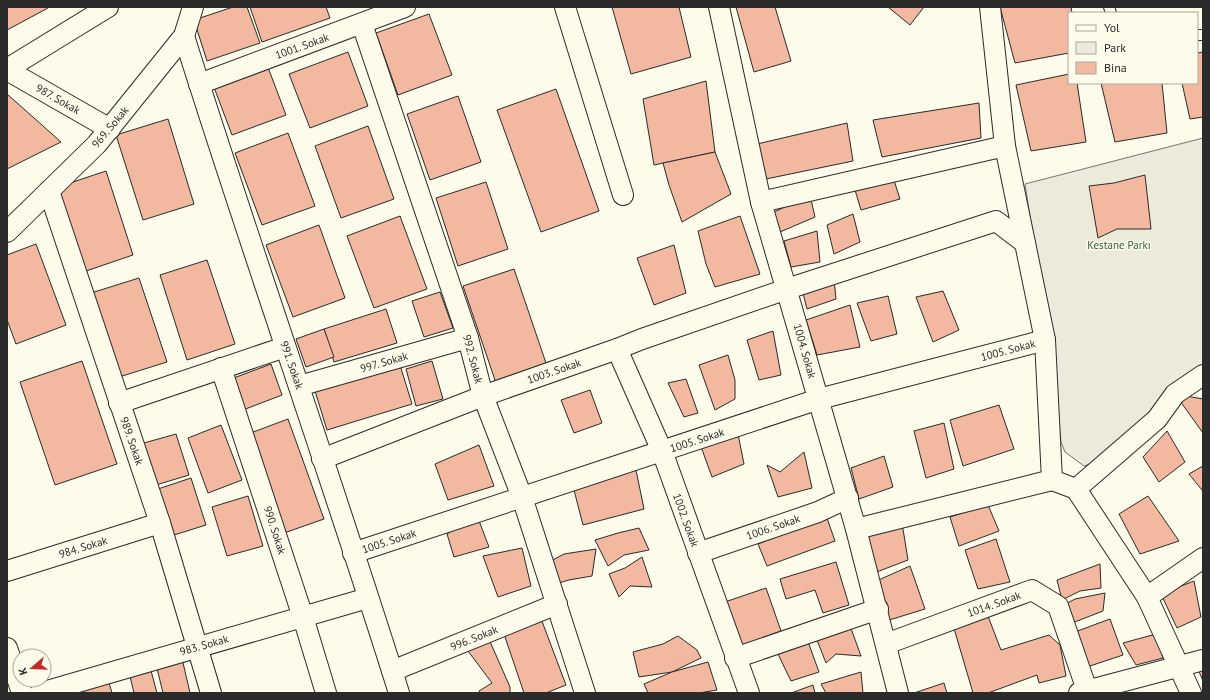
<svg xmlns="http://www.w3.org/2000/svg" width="1210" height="700" font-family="'PT Sans',sans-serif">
  <rect width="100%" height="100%" fill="#fdfbea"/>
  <path fill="#ecebdb" stroke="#74746e" d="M 1203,138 L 1203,371 L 1095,462 L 1084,466 L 1065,452 L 1061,442 L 1053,364 L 1025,184 Z"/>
  <g fill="#f2b8a0" stroke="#2b2b2b">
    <path d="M 7,7 L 48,7 L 48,8 L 7,30 Z"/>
    <path d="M 233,7 L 247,7 L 260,43 L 207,61 L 194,20 Z"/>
    <path d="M 250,7 L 326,7 L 330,18 L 262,42 Z"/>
    <path d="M 612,7 L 679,7 L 691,57 L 631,74 Z"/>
    <path d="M 736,7 L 775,7 L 791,61 L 754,72 Z"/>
    <path d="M 888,7 L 924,7 L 910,25 Z"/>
    <path d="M 1000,7 L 1071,7 L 1072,13 L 1069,13 L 1069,53 L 1015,63 Z"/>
    <path d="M 429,14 L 452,75 L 398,95 L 376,33 Z"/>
    <path d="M 348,52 L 368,106 L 310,128 L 289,74 Z"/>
    <path d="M 1203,52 L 1203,117 L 1190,119 L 1182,83 L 1197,83 L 1197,53 Z"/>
    <path d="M 266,62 L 286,115 L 232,135 L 212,82 Z"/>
    <path d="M 1069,74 L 1069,83 L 1077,83 L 1086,142 L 1031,151 L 1016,85 Z"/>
    <path d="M 706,81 L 715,152 L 654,165 L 643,99 Z"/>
    <path d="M 1101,83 L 1162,83 L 1167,133 L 1115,142 Z"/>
    <path d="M 556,89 L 599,211 L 541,232 L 497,110 Z"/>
    <path d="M 7,94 L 61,142 L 7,169 Z"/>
    <path d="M 458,96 L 481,162 L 430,180 L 407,114 Z"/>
    <path d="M 979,103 L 981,138 L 882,157 L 873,120 Z"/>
    <path d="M 168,119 L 194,204 L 143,220 L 116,135 Z"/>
    <path d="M 847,123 L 853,161 L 766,179 L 757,144 Z"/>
    <path d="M 368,126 L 394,199 L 341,218 L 315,146 Z"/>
    <path d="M 288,133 L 315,206 L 262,225 L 235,153 Z"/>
    <path d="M 715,152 L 731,194 L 682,222 L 669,185 L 663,163 Z"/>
    <path d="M 106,171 L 133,255 L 86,271 L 58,187 Z"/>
    <path d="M 1145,175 L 1151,229 L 1117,229 L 1098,238 L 1089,186 L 1114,183 Z"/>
    <path d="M 893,177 L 900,199 L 861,210 L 855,190 Z"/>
    <path d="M 486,182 L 508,249 L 458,266 L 436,198 Z"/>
    <path d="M 810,195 L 815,217 L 780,232 L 772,213 Z"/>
    <path d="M 853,214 L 860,242 L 834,254 L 827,225 Z"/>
    <path d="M 400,216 L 427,289 L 374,308 L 347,236 Z"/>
    <path d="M 740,216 L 760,274 L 715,287 L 706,264 L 698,231 Z"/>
    <path d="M 319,225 L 345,298 L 293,317 L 266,245 Z"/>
    <path d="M 817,231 L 820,262 L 791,267 L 784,241 Z"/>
    <path d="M 36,244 L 66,325 L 16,344 L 7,320 L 7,255 Z"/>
    <path d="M 674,245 L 686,293 L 654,305 L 637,258 Z"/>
    <path d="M 207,260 L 235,344 L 187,360 L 160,275 Z"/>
    <path d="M 514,269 L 547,366 L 496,383 L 463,286 Z"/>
    <path d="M 139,278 L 167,362 L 119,377 L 91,293 Z"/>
    <path d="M 834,279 L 836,299 L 807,309 L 802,289 Z"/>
    <path d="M 943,291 L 959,330 L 933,342 L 916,297 Z"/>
    <path d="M 440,292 L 453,328 L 424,337 L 412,301 Z"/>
    <path d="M 888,296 L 897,334 L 871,341 L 857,303 Z"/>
    <path d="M 850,305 L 860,347 L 817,355 L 806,320 Z"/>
    <path d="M 386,309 L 397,343 L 334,362 L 324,329 Z"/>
    <path d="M 324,329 L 334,357 L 306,367 L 296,339 Z"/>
    <path d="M 773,331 L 781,375 L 759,380 L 747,340 Z"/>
    <path d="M 728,355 L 735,380 L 735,399 L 715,410 L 699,365 Z"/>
    <path d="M 82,361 L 117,464 L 55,485 L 20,382 Z"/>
    <path d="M 432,361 L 443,399 L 416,406 L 406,369 Z"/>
    <path d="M 271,364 L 282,395 L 243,410 L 231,379 Z"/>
    <path d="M 400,365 L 412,404 L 327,430 L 315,391 Z"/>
    <path d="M 686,379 L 698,413 L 684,417 L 668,383 Z"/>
    <path d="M 590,390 L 602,423 L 574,433 L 561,400 Z"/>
    <path d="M 1175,394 L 1203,399 L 1203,433 Z"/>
    <path d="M 999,405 L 1014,449 L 963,466 L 950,420 Z"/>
    <path d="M 288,419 L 324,519 L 284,533 L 248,434 Z"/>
    <path d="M 944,423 L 954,469 L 926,478 L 914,431 Z"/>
    <path d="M 221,425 L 242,480 L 208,493 L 188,438 Z"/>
    <path d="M 1167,431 L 1185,462 L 1159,482 L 1143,457 Z"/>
    <path d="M 176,434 L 189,475 L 156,485 L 144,443 Z"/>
    <path d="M 738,434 L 744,464 L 712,477 L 700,444 Z"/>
    <path d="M 479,445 L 494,486 L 448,500 L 435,464 Z"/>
    <path d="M 804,452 L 812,488 L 778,497 L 767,465 L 780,472 Z"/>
    <path d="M 884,456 L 893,487 L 859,499 L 851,468 Z"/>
    <path d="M 1203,466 L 1203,490 L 1202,490 L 1189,474 Z"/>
    <path d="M 636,470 L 644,509 L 583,525 L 574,490 Z"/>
    <path d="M 191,478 L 206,525 L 174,535 L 158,489 Z"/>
    <path d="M 248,496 L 263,546 L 227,556 L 212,507 Z"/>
    <path d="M 1148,496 L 1179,541 L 1140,554 L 1119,514 Z"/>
    <path d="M 988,505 L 999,531 L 959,546 L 950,517 Z"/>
    <path d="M 476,513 L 489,547 L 454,557 L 447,534 Z"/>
    <path d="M 827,518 L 835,541 L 767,566 L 758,544 Z"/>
    <path d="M 902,523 L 908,560 L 874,573 L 861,532 Z"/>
    <path d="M 639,528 L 649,550 L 624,555 L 608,566 L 595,540 L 618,533 Z"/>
    <path d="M 996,539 L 1010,582 L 978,589 L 965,550 Z"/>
    <path d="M 522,548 L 531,586 L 498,597 L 483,556 Z"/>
    <path d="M 596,549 L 592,576 L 569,580 L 559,583 L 551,561 L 564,554 Z"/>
    <path d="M 642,557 L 652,587 L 630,586 L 619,597 L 609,574 L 625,568 Z"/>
    <path d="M 836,562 L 849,605 L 823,613 L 815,590 L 786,599 L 780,579 Z"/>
    <path d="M 1100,564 L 1101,588 L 1080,591 L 1062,600 L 1057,580 Z"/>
    <path d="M 910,566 L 925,609 L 886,621 L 874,582 Z"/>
    <path d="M 1194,581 L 1201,617 L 1177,628 L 1161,594 Z"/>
    <path d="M 766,588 L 781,631 L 738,647 L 722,603 Z"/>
    <path d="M 1105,593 L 1103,611 L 1072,623 L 1064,605 L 1075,599 Z"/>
    <path d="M 986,611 L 1001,650 L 1049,635 L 1060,645 L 1066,676 L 1039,683 L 1037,675 L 988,693 L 973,693 L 953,625 Z"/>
    <path d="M 540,616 L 566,685 L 546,693 L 524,693 L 503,631 Z"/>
    <path d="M 1110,619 L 1123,655 L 1084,668 L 1072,633 Z"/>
    <path d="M 849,623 L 861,656 L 836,654 L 826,663 L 815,635 Z"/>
    <path d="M 1156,634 L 1163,658 L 1136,665 L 1123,643 Z"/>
    <path d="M 678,636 L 697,650 L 701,658 L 672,672 L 639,677 L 633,652 L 663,644 Z"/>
    <path d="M 488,637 L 510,687 L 510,693 L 480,693 L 479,691 L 492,683 L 465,647 Z"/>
    <path d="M 807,639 L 819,672 L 791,681 L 776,650 Z"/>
    <path d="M 181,654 L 190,693 L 163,693 L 155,660 Z"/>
    <path d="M 708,662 L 717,690 L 699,693 L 648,693 L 644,684 L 672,672 Z"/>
    <path d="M 149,663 L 157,693 L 134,693 L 128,668 Z"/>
    <path d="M 1203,665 L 1203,681 L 1197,667 Z"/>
    <path d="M 861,672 L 863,693 L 826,693 L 821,684 Z"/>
    <path d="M 108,679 L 112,693 L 57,693 Z"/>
    <path d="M 944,683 L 947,693 L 914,693 Z"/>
    <path d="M 813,685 L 815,693 L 795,693 L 794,692 Z"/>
  </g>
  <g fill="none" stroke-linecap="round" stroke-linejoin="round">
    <defs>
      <g id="lane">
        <path d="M 1109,7 L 1111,13"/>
        <path d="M 1197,35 L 1203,35"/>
      </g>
      <g id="street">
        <path d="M 565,7 L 623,195"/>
        <path d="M 719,7 L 761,202 L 856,529 L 898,693"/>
        <path d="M 990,7 L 1005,146"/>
        <path d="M 362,24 L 468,338 L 483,396 L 522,497 L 585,693"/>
        <path d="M 184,36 C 253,256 330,473 399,693"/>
        <path d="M 7,69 L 108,7"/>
        <path d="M 7,70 L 110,129"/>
        <path d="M 199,84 L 405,7"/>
        <path d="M 49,191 L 160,523 L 211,693"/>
        <path d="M 761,202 L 1005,146 L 1025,243"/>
        <path d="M 7,232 L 97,144 L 184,36 L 193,7"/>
        <path d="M 617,349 L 662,451 L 749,693"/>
        <path d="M 221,368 L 303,617 L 326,693"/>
        <path d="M 299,386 L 468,338"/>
        <path d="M 119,403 L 285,347"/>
        <path d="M 322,459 L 483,396 L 617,349 L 642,339 L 787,289 L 996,221 L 1025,243 L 1045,340 L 1052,480"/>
        <path d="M 1076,489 L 1157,419 L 1175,394 L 1203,375"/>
        <path d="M 856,529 L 1052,480 L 1076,489 L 1147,597 L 1191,693"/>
        <path d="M 353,553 L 819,399 L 1045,340"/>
        <path d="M 698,553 L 818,512 L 848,498"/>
        <path d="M 7,571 L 160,523"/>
        <path d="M 1147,597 L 1203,558"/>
        <path d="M 886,644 L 1032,590 L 1058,606 L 1088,693"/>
        <path d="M 7,648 L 22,693"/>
        <path d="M 735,658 L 878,609"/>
        <path d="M 392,671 L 557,604"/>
        <path d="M 40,693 L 368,598"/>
        <path d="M 1079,693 L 1203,660"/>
      </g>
    </defs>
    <use href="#lane" stroke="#2b2b2b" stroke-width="12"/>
    <use href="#street" stroke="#2b2b2b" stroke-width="22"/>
    <use href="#lane" stroke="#fdfbea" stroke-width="10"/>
    <use href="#street" stroke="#fdfbea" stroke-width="20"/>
  </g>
  <g text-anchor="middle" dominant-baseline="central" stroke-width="3" stroke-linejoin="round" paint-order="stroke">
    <g font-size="11" fill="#2b2b2b" stroke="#fdfbea">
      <text transform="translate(302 46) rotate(-20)">1001. Sokak</text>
      <text transform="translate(58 99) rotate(30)">987. Sokak</text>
      <text transform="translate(110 127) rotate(-50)">969. Sokak</text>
      <text transform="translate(1008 350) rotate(-15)">1005. Sokak</text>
      <text transform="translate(805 351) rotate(74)">1004. Sokak</text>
      <text transform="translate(473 359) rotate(75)">992. Sokak</text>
      <text transform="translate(384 362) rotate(-16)">997. Sokak</text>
      <text transform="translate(292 365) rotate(71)">991. Sokak</text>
      <text transform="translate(554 371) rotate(-19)">1003. Sokak</text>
      <text transform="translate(697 440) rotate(-18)">1005. Sokak</text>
      <text transform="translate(132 441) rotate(71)">989. Sokak</text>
      <text transform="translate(686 520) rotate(70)">1002. Sokak</text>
      <text transform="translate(773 527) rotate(-19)">1006. Sokak</text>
      <text transform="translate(275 530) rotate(72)">990. Sokak</text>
      <text transform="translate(389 541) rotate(-18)">1005. Sokak</text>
      <text transform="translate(83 547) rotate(-17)">984. Sokak</text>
      <text transform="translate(994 604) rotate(-20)">1014. Sokak</text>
      <text transform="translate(474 638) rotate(-22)">996. Sokak</text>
      <text transform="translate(204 645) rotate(-16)">983. Sokak</text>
    </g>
    <g font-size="11" fill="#34623c" stroke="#fdfbea">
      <text x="1119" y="245">Kestane Parkı</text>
    </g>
  </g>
  <rect width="1210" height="700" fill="none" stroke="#2b2b2b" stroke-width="16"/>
  <rect x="1068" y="12" width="130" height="72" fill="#fdfbea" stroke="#a9a89e"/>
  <rect x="1076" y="25" width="20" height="6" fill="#fdfbea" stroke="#a9a89e"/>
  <text x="1104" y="32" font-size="12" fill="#2b2b2b">Yol</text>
  <rect x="1076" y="42" width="20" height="12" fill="#ecebdb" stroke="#a9a89e"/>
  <text x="1104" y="52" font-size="12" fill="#2b2b2b">Park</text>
  <rect x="1076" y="62" width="20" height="12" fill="#f2b8a0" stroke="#a9a89e"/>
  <text x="1104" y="72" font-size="12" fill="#2b2b2b">Bina</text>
  <g transform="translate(32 668) rotate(251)"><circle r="19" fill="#fdfbea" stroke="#a9a89e"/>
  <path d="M0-3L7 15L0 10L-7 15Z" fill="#c62828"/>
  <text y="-6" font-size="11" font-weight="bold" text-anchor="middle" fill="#2b2b2b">K</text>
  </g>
</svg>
